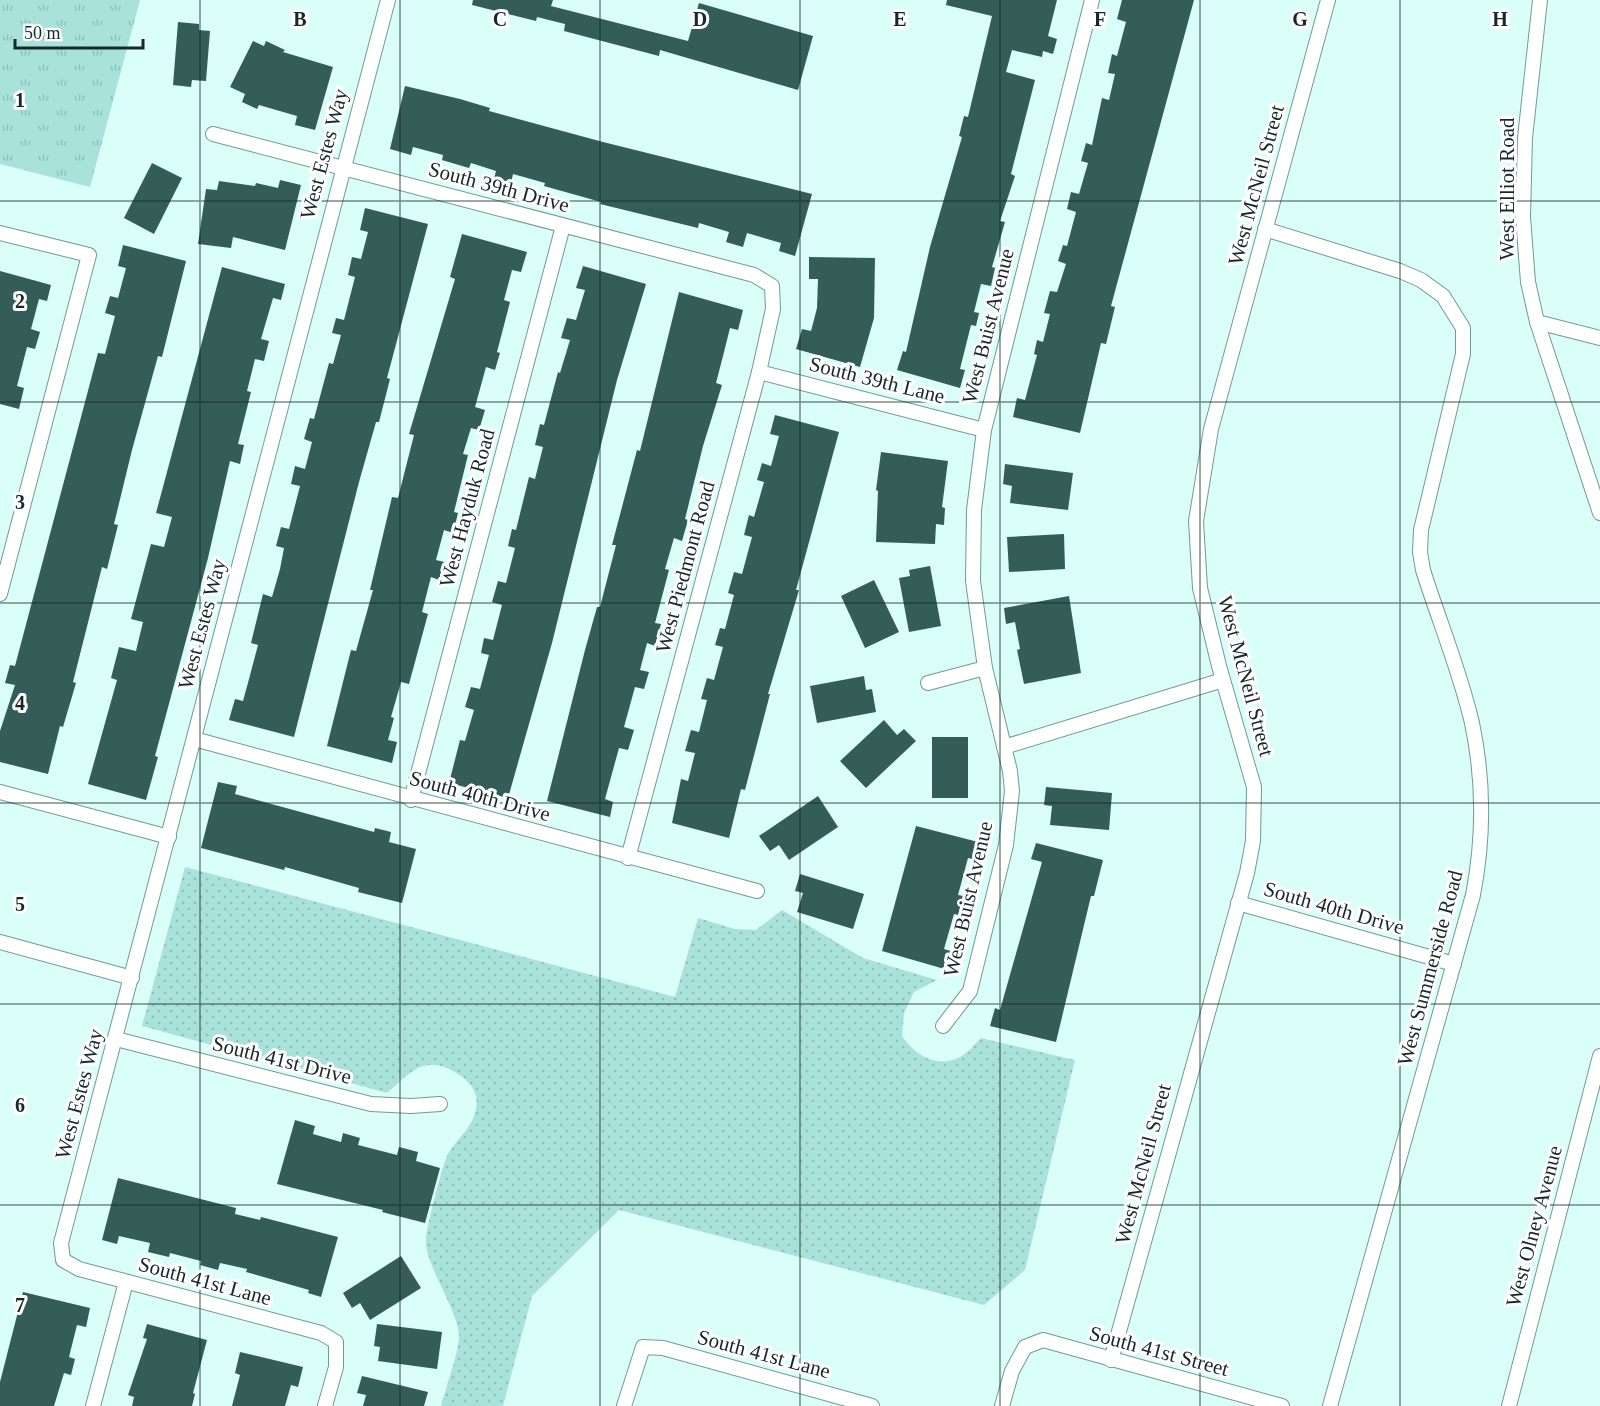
<svg xmlns="http://www.w3.org/2000/svg" width="1600" height="1406" font-family="Georgia,serif">
  <defs>
    <pattern id="grass-tufts" width="24" height="20" patternUnits="userSpaceOnUse" patternTransform="scale(1.5)"><rect width="24" height="20" fill="#a8e2da"/><path d="M3 7l-1-3M5 7V3M7 7l1-3M15 17l-1-3M17 17v-4M19 17l1-3" fill="none" stroke="#90c2bb"/></pattern>
    <pattern id="park-dots" width="8" height="8" patternUnits="userSpaceOnUse" patternTransform="scale(1.5)"><rect width="8" height="8" fill="#a8e2da"/><path d="M2 2h.1M6 6h.1" fill="none" stroke="#90c2bb" stroke-width="1.8" stroke-linecap="round"/></pattern>
  </defs>
  <rect width="100%" height="100%" fill="#dafef8"/>
  <path fill="url(#grass-tufts)" d="M 0,0 L 140,0 L 90,187 L 0,164 Z"/>
  <path fill="url(#park-dots)" d="M 185,867 L 675,997 L 698,918 L 735,929 L 756,930 L 782,910 L 863,958 L 937,980 L 914,992 L 904,1013 L 902,1036 C 915,1055 937,1069 960,1057 C 967,1054 975,1044 981,1038 L 1075,1060 L 1025,1270 L 984,1305 L 619,1210 L 532,1296 L 503,1406 L 441,1406 C 445,1390 460,1349 459,1335 C 458,1311 424,1262 426,1240 C 426,1228 442,1167 447,1156 C 452,1145 463,1136 469,1126 C 485,1100 475,1081 449,1069 C 421,1056 407,1076 387,1093 L 142,1026 Z"/>
  <g fill="#345d58">
    <path d="M 473,0 L 553,0 L 551,6 L 688,41 L 699,3 L 813,36 L 798,90 L 660,50 L 659,56 L 564,31 L 565,24 L 537,17 L 536,21 L 472,5 Z"/>
    <path d="M 947,0 L 1057,0 L 1048,36 L 1057,39 L 1053,54 L 1043,51 L 1042,57 L 1012,50 L 1006,72 L 1035,80 L 1011,174 L 1015,176 L 1000,221 L 1005,222 L 992,267 L 995,268 L 991,286 L 981,284 L 974,312 L 979,313 L 976,326 L 971,325 L 960,369 L 965,370 L 960,388 L 897,370 L 903,351 L 906,352 L 930,247 L 962,137 L 959,136 L 964,116 L 968,117 L 992,16 L 946,5 Z"/>
    <path d="M 1122,0 L 1194,0 L 1111,306 L 1115,307 L 1106,344 L 1101,343 L 1080,433 L 1013,417 L 1017,398 L 1025,400 L 1037,355 L 1034,354 L 1037,340 L 1043,342 L 1050,314 L 1044,313 L 1050,291 L 1057,292 L 1066,264 L 1058,261 L 1063,245 L 1067,246 L 1076,212 L 1067,209 L 1071,192 L 1079,194 L 1088,163 L 1081,161 L 1086,143 L 1092,145 L 1102,98 L 1109,100 L 1115,74 L 1108,73 L 1112,54 L 1117,56 L 1126,22 L 1117,19 Z"/>
    <path d="M 178,22 L 199,24 L 199,30 L 210,31 L 206,81 L 192,80 L 191,87 L 173,85 Z"/>
    <path d="M 253,41 L 264,46 L 266,41 L 285,50 L 283,52 L 333,67 L 315,130 L 295,125 L 297,116 L 259,105 L 257,109 L 242,102 L 245,94 L 230,87 Z"/>
    <path d="M 405,86 L 460,99 L 490,108 L 489,111 L 603,142 L 812,194 L 795,256 L 779,251 L 781,243 L 747,233 L 743,247 L 726,242 L 729,232 L 699,223 L 698,228 L 600,204 L 601,202 L 544,186 L 545,183 L 513,174 L 511,183 L 494,179 L 496,171 L 471,163 L 469,168 L 442,160 L 443,155 L 413,147 L 411,155 L 390,149 Z"/>
    <path d="M 152,163 L 182,178 L 154,234 L 124,218 Z"/>
    <path d="M 280,180 L 301,185 L 285,250 L 233,237 L 231,248 L 198,244 L 206,189 L 217,190 L 219,181 L 255,186 L 256,183 L 278,188 Z"/>
    <path d="M 365,208 L 428,224 L 387,378 L 390,379 L 379,422 L 376,422 L 359,482 L 294,737 L 229,720 L 235,699 L 243,701 L 249,679 L 258,645 L 251,643 L 263,594 L 272,597 L 280,569 L 284,548 L 276,546 L 281,527 L 289,529 L 300,486 L 291,484 L 295,466 L 305,469 L 312,442 L 304,439 L 310,418 L 314,419 L 329,363 L 333,364 L 341,335 L 332,333 L 336,318 L 344,320 L 355,277 L 348,275 L 352,257 L 361,259 L 368,232 L 360,230 Z"/>
    <path d="M 462,234 L 527,252 L 521,272 L 512,270 L 504,300 L 510,302 L 497,352 L 500,353 L 495,370 L 486,367 L 475,407 L 485,410 L 479,430 L 471,428 L 463,454 L 468,455 L 454,512 L 458,513 L 453,533 L 444,530 L 436,560 L 444,562 L 439,580 L 431,577 L 422,612 L 428,614 L 409,684 L 401,682 L 391,717 L 394,718 L 388,740 L 397,742 L 392,763 L 327,746 L 351,650 L 356,651 L 373,590 L 370,590 L 392,497 L 398,498 L 414,435 L 409,434 L 455,279 L 450,277 Z"/>
    <path d="M 123,245 L 186,261 L 162,357 L 158,356 L 132,450 L 114,524 L 118,525 L 107,569 L 102,567 L 73,682 L 76,683 L 63,727 L 60,726 L 48,774 L 0,762 L 0,731 L 15,685 L 5,683 L 10,665 L 15,666 L 98,353 L 105,354 L 115,316 L 105,313 L 110,296 L 118,298 L 126,268 L 118,266 Z"/>
    <path d="M 809,257 L 875,258 L 874,318 L 860,367 L 796,349 L 802,329 L 811,331 L 817,308 L 818,279 L 809,279 Z"/>
    <path d="M 583,266 L 646,284 L 617,380 L 552,643 L 508,798 L 449,783 L 460,740 L 465,741 L 474,710 L 465,707 L 471,687 L 480,689 L 489,655 L 481,653 L 484,638 L 493,640 L 502,605 L 492,602 L 498,581 L 506,583 L 515,548 L 508,546 L 512,529 L 516,530 L 529,477 L 535,479 L 543,447 L 535,445 L 540,424 L 544,425 L 558,372 L 560,373 L 570,340 L 561,338 L 567,318 L 576,320 L 585,290 L 576,288 Z"/>
    <path d="M 222,267 L 285,284 L 281,300 L 273,298 L 261,339 L 269,341 L 264,361 L 255,359 L 247,391 L 251,392 L 238,444 L 244,445 L 240,464 L 230,461 L 208,558 L 155,756 L 158,757 L 146,800 L 88,784 L 117,680 L 111,678 L 119,647 L 136,651 L 143,622 L 131,619 L 151,544 L 164,547 L 172,517 L 156,513 Z"/>
    <path d="M 0,271 L 51,285 L 47,301 L 39,299 L 31,329 L 40,332 L 35,349 L 27,347 L 17,386 L 24,388 L 19,409 L 0,404 Z"/>
    <path d="M 679,292 L 743,310 L 738,330 L 730,328 L 723,356 L 716,383 L 722,385 L 703,446 L 685,519 L 688,520 L 682,541 L 674,538 L 665,569 L 669,570 L 655,623 L 661,624 L 655,646 L 647,643 L 640,670 L 649,672 L 644,689 L 635,687 L 624,727 L 634,730 L 628,750 L 619,748 L 605,799 L 613,802 L 610,817 L 547,801 L 585,650 L 597,607 L 600,607 L 616,545 L 612,545 L 637,450 L 640,451 Z"/>
    <path d="M 775,415 L 839,432 L 796,590 L 799,590 L 768,694 L 770,694 L 745,790 L 741,789 L 729,838 L 672,823 L 681,779 L 688,781 L 695,753 L 685,751 L 691,730 L 699,732 L 707,700 L 701,699 L 707,678 L 714,680 L 723,647 L 715,645 L 720,628 L 725,629 L 734,595 L 728,593 L 734,572 L 742,574 L 752,537 L 744,535 L 749,515 L 754,517 L 764,482 L 757,480 L 762,463 L 771,466 L 779,436 L 770,434 Z"/>
    <path d="M 881,452 L 948,461 L 942,507 L 945,508 L 944,525 L 936,524 L 935,544 L 876,542 L 878,491 L 876,490 Z"/>
    <path d="M 1005,464 L 1073,473 L 1068,510 L 1010,503 L 1012,486 L 1003,484 Z"/>
    <path d="M 1064,534 L 1065,569 L 1009,572 L 1007,537 Z"/>
    <path d="M 930,566 L 941,626 L 909,632 L 899,578 L 910,576 L 909,570 Z"/>
    <path d="M 874,580 L 899,632 L 865,648 L 841,596 Z"/>
    <path d="M 1069,596 L 1081,673 L 1024,684 L 1017,650 L 1020,649 L 1015,622 L 1006,624 L 1004,608 Z"/>
    <path d="M 864,676 L 866,690 L 872,689 L 876,712 L 817,723 L 810,686 Z"/>
    <path d="M 884,720 L 897,735 L 904,729 L 916,741 L 866,788 L 840,761 Z"/>
    <rect x="932" y="737" width="36" height="61"/>
    <path d="M 218,782 L 237,786 L 235,794 L 374,832 L 375,828 L 391,832 L 389,842 L 416,849 L 402,903 L 358,892 L 359,888 L 285,867 L 284,870 L 201,848 Z"/>
    <path d="M 1046,787 L 1112,793 L 1109,830 L 1050,825 L 1052,806 L 1044,805 Z"/>
    <path d="M 818,796 L 838,827 L 789,860 L 779,845 L 770,851 L 759,836 Z"/>
    <path d="M 916,826 L 982,843 L 977,860 L 968,858 L 958,895 L 963,896 L 958,915 L 954,914 L 944,949 L 954,952 L 948,970 L 882,951 Z"/>
    <path d="M 1036,843 L 1103,860 L 1094,896 L 1091,896 L 1056,1042 L 990,1026 L 995,1008 L 1000,1010 L 1042,862 L 1031,859 Z"/>
    <path d="M 800,874 L 864,894 L 853,929 L 797,912 L 803,893 L 795,891 Z"/>
    <path d="M 295,1120 L 315,1126 L 313,1134 L 341,1142 L 343,1133 L 360,1138 L 358,1145 L 397,1155 L 399,1147 L 418,1152 L 416,1161 L 440,1168 L 425,1223 L 382,1212 L 383,1210 L 277,1184 Z"/>
    <path d="M 118,1178 L 236,1208 L 235,1214 L 260,1220 L 261,1217 L 338,1237 L 321,1297 L 308,1293 L 309,1290 L 246,1272 L 247,1269 L 220,1263 L 218,1270 L 200,1265 L 201,1261 L 170,1253 L 169,1257 L 148,1252 L 150,1243 L 119,1236 L 117,1244 L 102,1240 Z"/>
    <path d="M 401,1256 L 421,1288 L 370,1320 L 360,1303 L 352,1308 L 343,1293 Z"/>
    <path d="M 23,1292 L 90,1308 L 86,1327 L 77,1325 L 69,1357 L 75,1359 L 71,1375 L 64,1373 L 54,1406 L 0,1406 L 0,1382 Z"/>
    <path d="M 147,1324 L 207,1340 L 193,1393 L 195,1394 L 192,1406 L 132,1406 L 134,1397 L 128,1395 L 147,1339 L 143,1338 Z"/>
    <path d="M 377,1324 L 442,1332 L 437,1369 L 378,1361 L 380,1347 L 374,1346 Z"/>
    <path d="M 240,1352 L 303,1367 L 298,1387 L 291,1385 L 285,1406 L 232,1406 L 240,1375 L 235,1373 Z"/>
    <path d="M 362,1376 L 428,1392 L 424,1406 L 363,1406 L 366,1395 L 357,1393 Z"/>
  </g>
  <g fill="none" stroke-linecap="round" stroke-linejoin="round">
    <defs>
      <g id="minor">
        <path d="M 1540,0 L 1525,138 L 1523,217 L 1528,282 L 1537,322 L 1600,513"/>
        <path d="M 213,134 L 754,275 L 772,286 L 773,309 L 759,372 L 628,858"/>
        <path d="M 1265,229 L 1400,271 L 1421,280 L 1443,296 L 1463,328 L 1463,354 L 1421,530 L 1420,552 L 1423,570 C 1439,621 1460,671 1472,723 C 1484,780 1484,838 1473,895 L 1330,1406"/>
        <path d="M 0,233 L 89,255 L 0,594"/>
        <path d="M 1537,322 L 1600,338"/>
        <path d="M 759,372 L 984,430"/>
        <path d="M 928,683 L 985,668"/>
        <path d="M 194,739 L 757,891"/>
        <path d="M 1004,747 L 1223,680"/>
        <path d="M 0,792 L 169,837"/>
        <path d="M 411,800 L 563,226"/>
        <path d="M 1238,903 L 1454,964"/>
        <path d="M 0,942 L 132,978"/>
        <path d="M 943,1026 L 970,991 L 1006,845 L 1012,791 L 1010,771 L 985,668 L 973,581 L 974,510 L 984,430 L 1092,0"/>
        <path d="M 116,1039 L 371,1104 L 411,1106 L 440,1104"/>
        <path d="M 1111,1360 L 1247,873 L 1253,841 L 1254,787 L 1219,666 L 1200,588 L 1196,521 L 1211,429 L 1328,0"/>
        <path d="M 93,1406 L 126,1282"/>
        <path d="M 325,1406 L 336,1367 L 336,1342 L 321,1333 L 79,1269 L 63,1260 L 61,1243 L 388,0"/>
        <path d="M 624,1406 L 643,1347 L 663,1348 L 872,1406"/>
        <path d="M 1002,1406 L 1012,1371 L 1025,1347 L 1043,1340 L 1282,1406"/>
        <path d="M 1509,1406 L 1600,1056"/>
      </g>
    </defs>
    <use href="#minor" stroke="#709b94" stroke-width="16"/>
    <use href="#minor" stroke="#fff" stroke-width="14"/>
  </g>
  <path fill="none" stroke="#172926" stroke-width="1.5" stroke-opacity="0.55" d="M 200,0 L 200,1406M 400,0 L 400,1406M 600,0 L 600,1406M 800,0 L 800,1406M 1000,0 L 1000,1406M 1200,0 L 1200,1406M 1400,0 L 1400,1406M 0,201 L 1600,201M 0,402 L 1600,402M 0,603 L 1600,603M 0,803 L 1600,803M 0,1004 L 1600,1004M 0,1205 L 1600,1205"/>
  <g text-anchor="middle" dominant-baseline="central" stroke-width="6" stroke-linejoin="round" paint-order="stroke">
    <g font-size="21" fill="#172926" stroke="#fff">
      <text transform="translate(324 154) rotate(-75)">West Estes Way</text>
      <text transform="translate(1256 185) rotate(-75)">West McNeil Street</text>
      <text transform="translate(499 187) rotate(15)">South 39th Drive</text>
      <text transform="translate(1507 189) rotate(-90)">West Elliot Road</text>
      <text transform="translate(988 326) rotate(-76)">West Buist Avenue</text>
      <text transform="translate(877 380) rotate(14)">South 39th Lane</text>
      <text transform="translate(467 508) rotate(-75)">West Hayduk Road</text>
      <text transform="translate(685 567) rotate(-75)">West Piedmont Road</text>
      <text transform="translate(202 624) rotate(-75)">West Estes Way</text>
      <text transform="translate(1246 676) rotate(75)">West McNeil Street</text>
      <text transform="translate(480 796) rotate(15)">South 40th Drive</text>
      <text transform="translate(968 899) rotate(-77)">West Buist Avenue</text>
      <text transform="translate(1334 908) rotate(16)">South 40th Drive</text>
      <text transform="translate(1430 968) rotate(-75)">West Summerside Road</text>
      <text transform="translate(282 1060) rotate(14)">South 41st Drive</text>
      <text transform="translate(79 1094) rotate(-75)">West Estes Way</text>
      <text transform="translate(1143 1164) rotate(-75)">West McNeil Street</text>
      <text transform="translate(1534 1226) rotate(-75)">West Olney Avenue</text>
      <text transform="translate(205 1281) rotate(15)">South 41st Lane</text>
      <text transform="translate(1159 1351) rotate(15)">South 41st Street</text>
      <text transform="translate(764 1354) rotate(15)">South 41st Lane</text>
    </g>
  </g>
  <g font-size="20" text-anchor="middle" font-weight="bold" fill="#172926" stroke="#fff" stroke-width="6" stroke-linejoin="round" paint-order="stroke">
    <text x="300" y="26">B</text>
    <text x="500" y="26">C</text>
    <text x="700" y="26">D</text>
    <text x="900" y="26">E</text>
    <text x="1100" y="26">F</text>
    <text x="1300" y="26">G</text>
    <text x="1500" y="26">H</text>
    <text x="20" y="107">1</text>
    <text x="20" y="308">2</text>
    <text x="20" y="509">3</text>
    <text x="20" y="710">4</text>
    <text x="20" y="911">5</text>
    <text x="20" y="1112">6</text>
    <text x="20" y="1312">7</text>
  </g>
  <path d="M15 39v9h128v-9" fill="none" stroke="#172926" stroke-width="3"/>
  <text x="24" y="39" font-size="18" fill="#172926" stroke="#ffffff" stroke-width="4.5" paint-order="stroke">50 m</text>
</svg>
